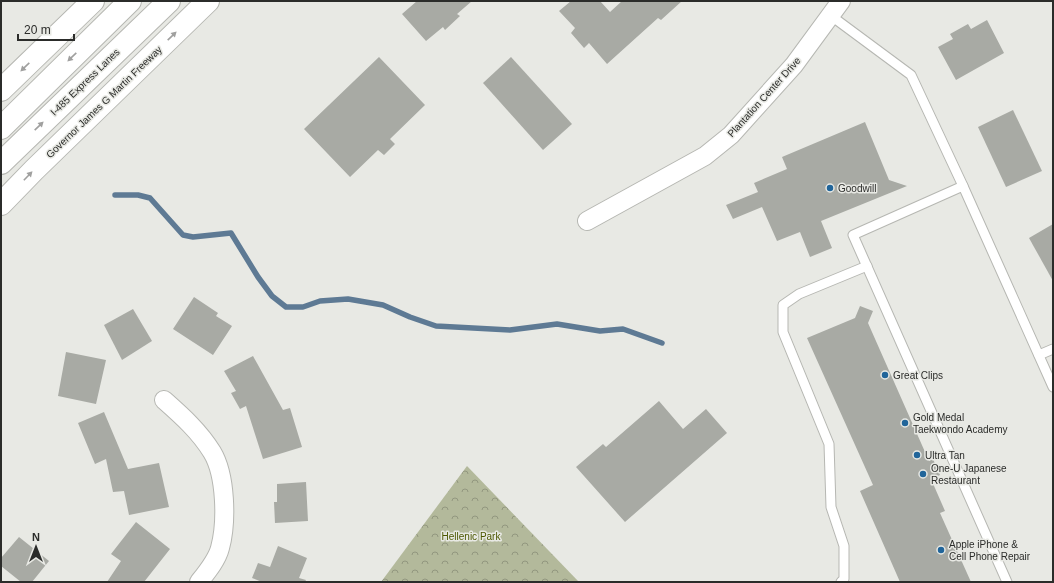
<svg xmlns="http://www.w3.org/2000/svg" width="1054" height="583" font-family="Helvetica,sans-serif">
  <defs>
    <pattern id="park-crowns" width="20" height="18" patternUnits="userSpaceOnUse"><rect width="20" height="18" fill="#b3b99b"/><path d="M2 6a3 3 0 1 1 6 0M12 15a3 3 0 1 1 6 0" fill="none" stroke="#92977f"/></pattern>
  </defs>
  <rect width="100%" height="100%" fill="#e8e9e4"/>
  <path fill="url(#park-crowns)" d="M 467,466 L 579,582 L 381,582 Z"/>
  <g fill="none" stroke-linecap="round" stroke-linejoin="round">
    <path stroke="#5e7a94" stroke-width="5.5" d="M 115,195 L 138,195 L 150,198 L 183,235 L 193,237 L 231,233 L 258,277 L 272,296 L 286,307 L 303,307 L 320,301 L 348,299 L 383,305 L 410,317 L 436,326 L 510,330 L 557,324 L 600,331 L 623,329 L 662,343"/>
  </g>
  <g fill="#a8aaa4">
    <path d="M 417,1 L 472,1 L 457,14 L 460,16 L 445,30 L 443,27 L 426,41 L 402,14 Z"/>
    <path d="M 571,1 L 600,1 L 610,12 L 622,1 L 682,1 L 661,20 L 658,18 L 607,64 L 589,43 L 584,48 L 571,33 L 575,28 L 559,11 Z"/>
    <path d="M 987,20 L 1004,53 L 956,80 L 938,47 L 953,39 L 950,34 L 968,24 L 971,29 Z"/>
    <path d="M 379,57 L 425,105 L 390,139 L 395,144 L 384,155 L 378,150 L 350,177 L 304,129 Z"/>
    <path d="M 511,57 L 572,124 L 543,150 L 483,83 Z"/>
    <path d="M 1013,110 L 1042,171 L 1006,187 L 978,127 Z"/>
    <path d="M 865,122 L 889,180 L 907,186 L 821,221 L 832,248 L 810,257 L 800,232 L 777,241 L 762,207 L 733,219 L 726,205 L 758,192 L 754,183 L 787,169 L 782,157 Z"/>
    <path d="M 1053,224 L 1053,281 L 1029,238 Z"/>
    <path d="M 194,297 L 218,313 L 216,316 L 232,326 L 213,355 L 173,329 Z"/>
    <path d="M 860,306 L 873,311 L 868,323 L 929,461 L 933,459 L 940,475 L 931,479 L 945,511 L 940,513 L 971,582 L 900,582 L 860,491 L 873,485 L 807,338 L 855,318 Z"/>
    <path d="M 133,309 L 152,341 L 122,360 L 104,325 Z"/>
    <path d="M 66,352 L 106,360 L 96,404 L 58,396 Z"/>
    <path d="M 253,356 L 283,410 L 290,408 L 302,447 L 263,459 L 246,406 L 240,409 L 231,393 L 236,391 L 224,371 Z"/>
    <path d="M 659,401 L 683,429 L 706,409 L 727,433 L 625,522 L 576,467 L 603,444 L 606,447 Z"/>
    <path d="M 104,412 L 128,469 L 159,463 L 169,507 L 129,515 L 124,491 L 113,492 L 106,459 L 95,464 L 78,423 Z"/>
    <path d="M 306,482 L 308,521 L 275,523 L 274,502 L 277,502 L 277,484 Z"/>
    <path d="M 136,522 L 170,549 L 144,582 L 107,582 L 121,561 L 111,554 Z"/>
    <path d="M 19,537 L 49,561 L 32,582 L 21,582 L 1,566 L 1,558 Z"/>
    <path d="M 278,546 L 307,558 L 299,578 L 306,580 L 305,582 L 262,582 L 252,578 L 258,563 L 270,567 Z"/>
  </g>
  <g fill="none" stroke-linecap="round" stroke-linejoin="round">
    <defs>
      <g id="service">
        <path d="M 830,15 L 911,75 L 963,186"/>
        <path d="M 1039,355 L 1053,349"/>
        <path d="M 841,582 L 844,579 L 844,546 L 831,507 L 829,444 L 783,332 L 783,305 L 799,294 L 867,266"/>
        <path d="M 1007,582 L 853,235 L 963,186 L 1053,387"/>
      </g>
      <g id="minor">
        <path d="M 587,221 L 705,156 L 731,135 L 794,65 L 841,1"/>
        <path d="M 164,400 C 182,416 199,431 212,452 C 226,475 227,522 220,548 C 217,560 207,572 199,582"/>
      </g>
      <g id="motorway">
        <path d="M 1,90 L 93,1"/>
        <path d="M 1,128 L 130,1"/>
        <path d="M 1,163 L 169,1"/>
        <path d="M 1,204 L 34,170 L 208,1"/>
      </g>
    </defs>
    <use href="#service" stroke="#b6b7b2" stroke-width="11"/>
    <use href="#minor" stroke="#b6b7b2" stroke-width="20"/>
    <use href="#motorway" stroke="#b6b7b2" stroke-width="24"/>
    <use href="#service" stroke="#fff" stroke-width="9"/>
    <use href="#minor" stroke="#fff" stroke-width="18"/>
    <use href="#motorway" stroke="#fff" stroke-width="22"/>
  </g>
  <defs><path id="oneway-solid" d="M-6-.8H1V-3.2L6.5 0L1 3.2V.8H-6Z"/></defs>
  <g fill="#a0a09f">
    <use href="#oneway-solid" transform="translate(172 36) rotate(-44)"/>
    <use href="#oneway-solid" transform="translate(72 57) rotate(136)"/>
    <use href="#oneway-solid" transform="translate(25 67) rotate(136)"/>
    <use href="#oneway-solid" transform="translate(39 126) rotate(-44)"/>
    <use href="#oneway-solid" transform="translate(28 176) rotate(-46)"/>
  </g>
  <g fill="#21659a" stroke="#e8e9e4" stroke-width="1.5">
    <circle cx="830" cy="188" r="4"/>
    <circle cx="885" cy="375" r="4"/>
    <circle cx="905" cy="423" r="4"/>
    <circle cx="917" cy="455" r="4"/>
    <circle cx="923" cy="474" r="4"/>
    <circle cx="941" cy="550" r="4"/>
  </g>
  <g text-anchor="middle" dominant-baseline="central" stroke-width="3" stroke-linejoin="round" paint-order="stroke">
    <g font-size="10" fill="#2b2c2a" stroke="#e8e9e4">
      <text transform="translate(85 82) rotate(-44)">I-485 Express Lanes</text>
      <text transform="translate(764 97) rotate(-48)">Plantation Center Drive</text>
      <text transform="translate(104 102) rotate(-44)">Governor James G Martin Freeway</text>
    </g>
    <g font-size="10" fill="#2b2c2a" stroke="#e8e9e4" text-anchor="start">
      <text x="838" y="188">Goodwill</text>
      <text x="893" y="375">Great Clips</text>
      <text x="913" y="417">Gold Medal<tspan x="913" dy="12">Taekwondo Academy</tspan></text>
      <text x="925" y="455">Ultra Tan</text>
      <text x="931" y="468">One‐U Japanese<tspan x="931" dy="12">Restaurant</tspan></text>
      <text x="949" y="544">Apple iPhone &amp;<tspan x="949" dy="12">Cell Phone Repair</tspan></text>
    </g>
    <g font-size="10" fill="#4c5700" stroke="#e8e9e4">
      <text x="471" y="536">Hellenic Park</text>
    </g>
  </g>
  <rect width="1054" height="583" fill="none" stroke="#2b2c2a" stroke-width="4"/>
  <g transform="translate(36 547)" stroke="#e8e9e4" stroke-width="3" paint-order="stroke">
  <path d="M0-3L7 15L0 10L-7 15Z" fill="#2b2c2a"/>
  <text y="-6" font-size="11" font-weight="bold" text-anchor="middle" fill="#2b2c2a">N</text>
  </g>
  <path d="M18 34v6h56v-6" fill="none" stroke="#2b2c2a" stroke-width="2"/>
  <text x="24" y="34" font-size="12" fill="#2b2c2a" stroke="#e8e9e4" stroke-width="3" paint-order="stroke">20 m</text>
</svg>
